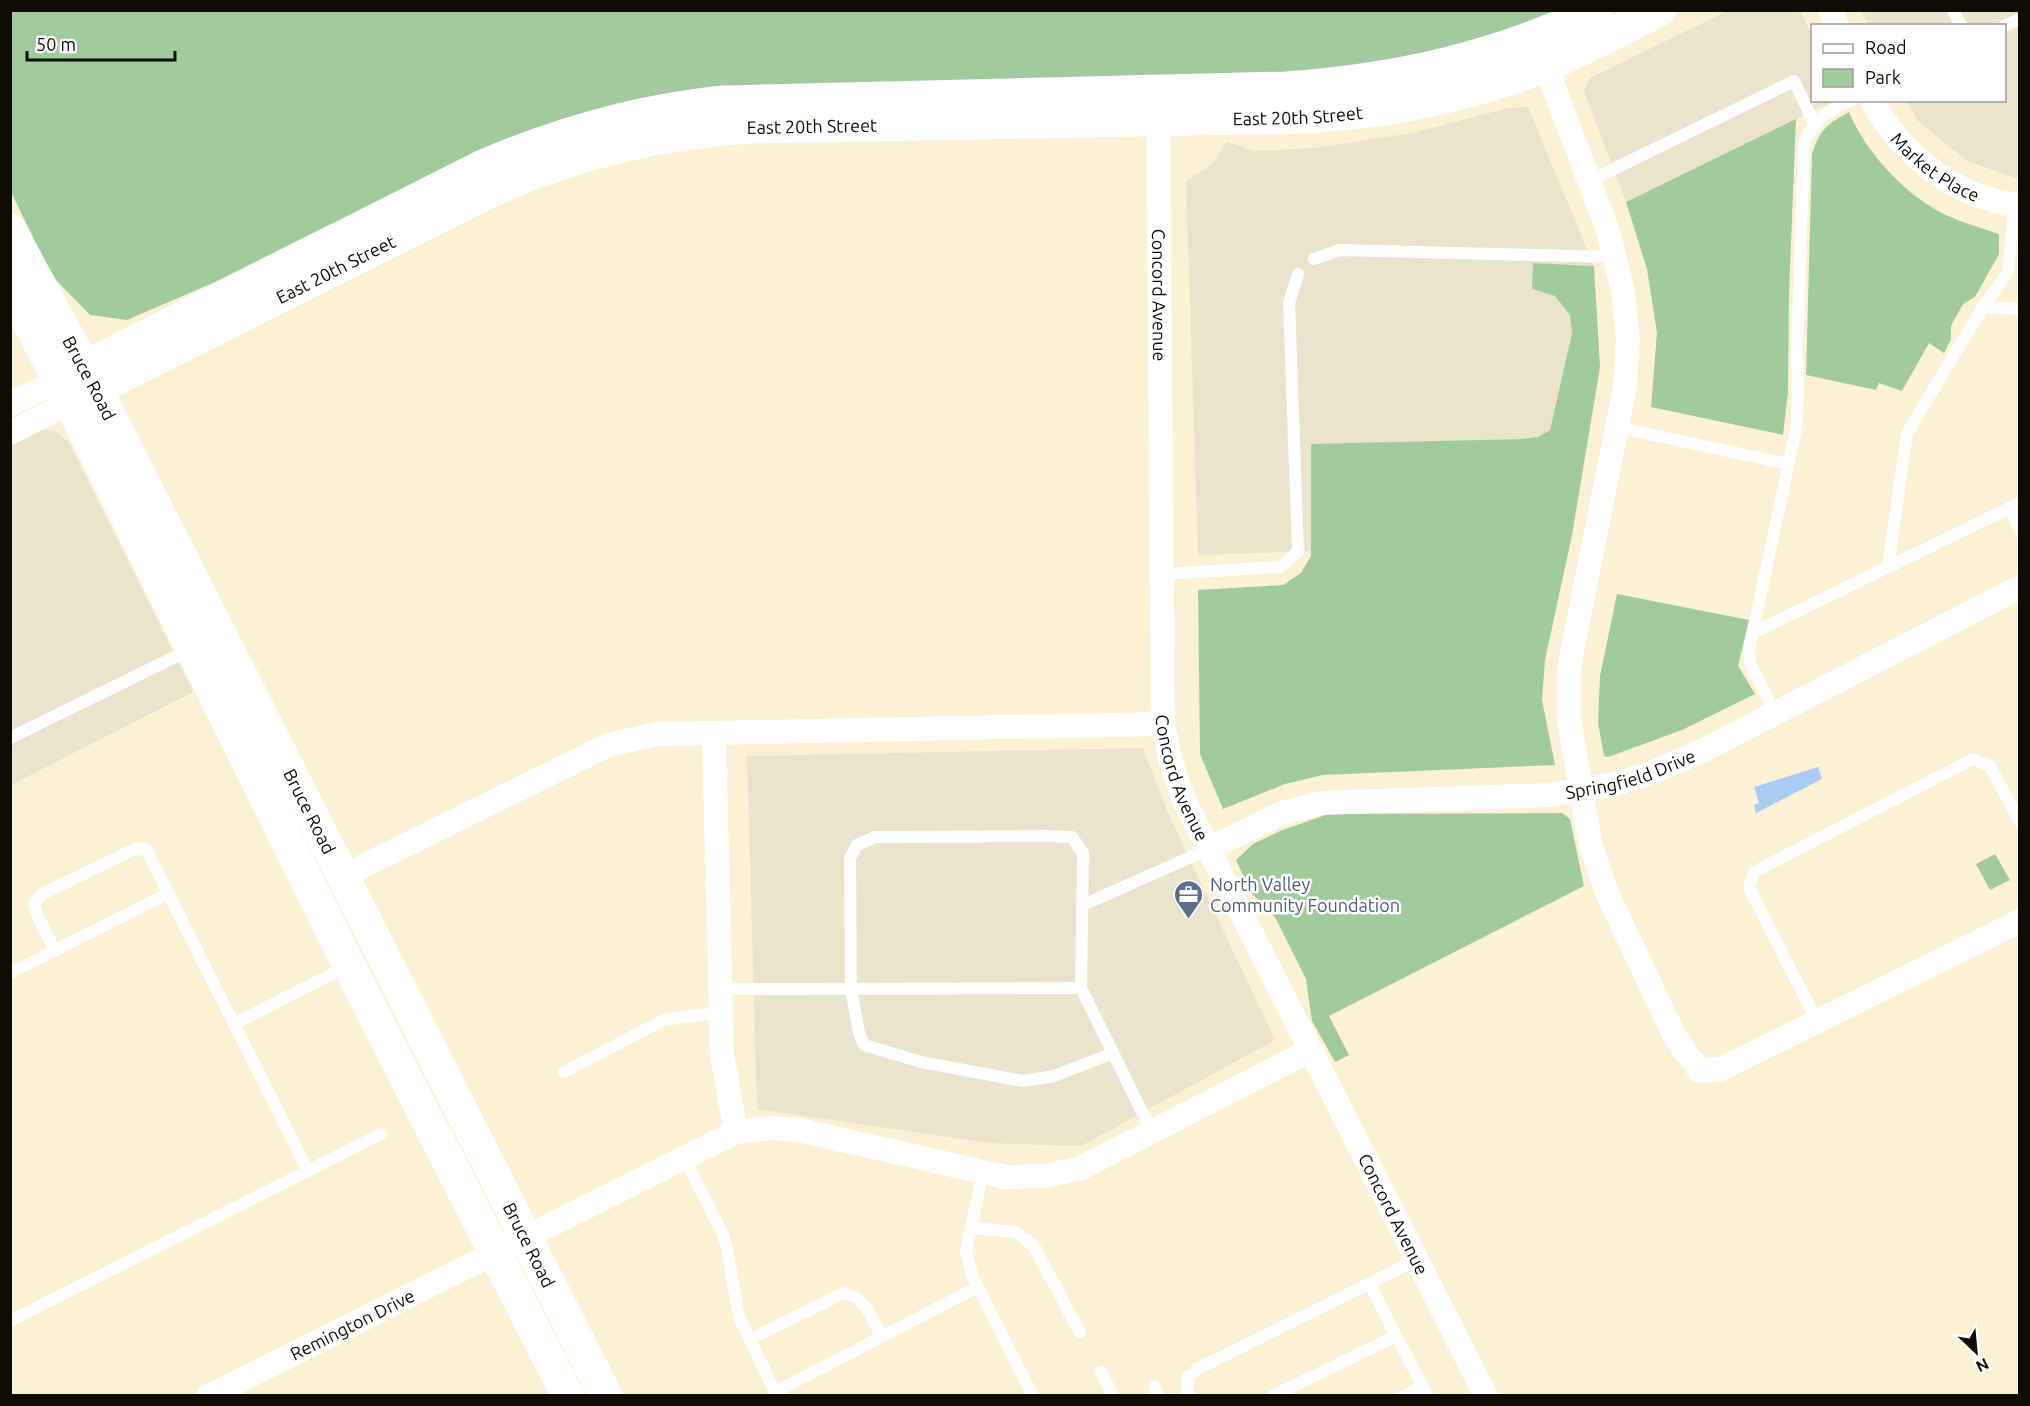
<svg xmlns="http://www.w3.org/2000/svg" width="2030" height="1406" font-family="Ubuntu,sans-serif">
  <rect width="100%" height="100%" fill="#fcf1d5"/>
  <g fill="#ece3ce">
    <path d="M 1800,10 L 1812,35 L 1812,100 L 1833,101 L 1626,202 L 1586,97 L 1584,89 L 1590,78 L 1727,11 Z"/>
    <path d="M 1861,11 L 2019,11 L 2019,179 L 1967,161 L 1917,120 L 1906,101 L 2004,100 L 2004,26 L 1868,25 Z"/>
    <path d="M 1528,107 L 1594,266 L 1533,263 L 1570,315 L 1572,333 L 1550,430 L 1538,437 L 1524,439 L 1311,445 L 1311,551 L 1198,555 L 1186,181 L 1212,164 L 1227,142 L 1255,151 L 1314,148 L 1413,133 L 1508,108 Z"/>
    <path d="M 42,430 L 55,431 L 69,442 L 193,692 L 11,785 L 10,444 Z"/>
    <path d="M 1143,748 L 1168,813 L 1275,1040 L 1081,1146 L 989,1143 L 757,1109 L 747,756 Z"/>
  </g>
  <g fill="#a1cb9f">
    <path d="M 11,11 L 1566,11 L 1471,46 L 1334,70 L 520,137 L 325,227 L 215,282 L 127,320 L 90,315 L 52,276 L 11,192 Z"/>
    <path d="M 1849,112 C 1866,153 1906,196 1946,215 C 1963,223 1982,228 1999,234 L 1999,254 L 1975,297 L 1963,304 L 1951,326 L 1951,339 L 1944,353 L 1929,343 L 1902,391 L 1879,383 L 1876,390 L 1806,375 L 1812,154 C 1821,128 1826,125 1849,112 Z"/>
    <path d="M 1796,119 L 1789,294 L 1788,392 L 1783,435 L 1651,407 L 1657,333 L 1647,269 L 1626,202 Z"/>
    <path d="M 1533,263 L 1594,266 L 1600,367 L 1572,535 L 1545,660 L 1542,700 L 1555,765 L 1323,775 L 1285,784 L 1223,809 L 1200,754 L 1198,590 L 1283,585 L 1301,573 L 1311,556 L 1311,444 L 1523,439 L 1538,437 L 1550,430 L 1572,333 L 1570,315 L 1555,296 L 1532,289 Z"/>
    <path d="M 1617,594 L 1749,620 L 1738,666 L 1755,694 L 1682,730 L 1608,757 L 1604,756 L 1598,723 L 1600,676 Z"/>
    <path d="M 1562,813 L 1570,819 L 1584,886 L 1329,1016 L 1349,1055 L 1335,1062 L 1312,1021 L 1306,979 L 1275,917 L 1252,894 L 1236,860 L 1253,844 L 1280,831 L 1328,814 Z"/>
    <path d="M 1995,854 L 2010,880 L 1990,890 L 1976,864 Z"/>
  </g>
  <path fill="#aaccf3" d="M 1818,767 L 1822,779 L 1756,813 L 1754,805 L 1759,803 L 1754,787 Z"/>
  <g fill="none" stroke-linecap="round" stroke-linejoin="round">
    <g stroke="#fff" stroke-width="12">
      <path d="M 1953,10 L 1961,26"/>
      <path d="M 2004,26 L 2020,19"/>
      <path d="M 1589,181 L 1794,81 L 1814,123"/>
      <path d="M 2015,204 L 2008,272 L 1983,307 L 2020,309"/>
      <path d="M 1314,259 L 1340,250 L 1615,257"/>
      <path d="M 1617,427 L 1788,464"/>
      <path d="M 2009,508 L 2020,530"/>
      <path d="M 1888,567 L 2020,503"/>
      <path d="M 1162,574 L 1280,567 L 1298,552 L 1289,303 L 1298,274"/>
      <path d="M 1753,633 L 1888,567 L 1907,433 L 1983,307"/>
      <path d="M 1775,713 L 1750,663 L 1749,650 L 1796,429 L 1798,392 L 1797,351 L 1804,143 C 1813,120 1829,110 1852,100"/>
      <path d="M 10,738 L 191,649"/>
      <path d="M 1083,905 L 1209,849"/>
      <path d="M 55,951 L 38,917 L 34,904 L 42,894 L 137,848 L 146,849 L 308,1171"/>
      <path d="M 10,973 L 169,893"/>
      <path d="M 719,989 L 1081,988"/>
      <path d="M 1817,1021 L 1749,888 L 1754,872 L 1973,759 L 1990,766 L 2020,822"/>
      <path d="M 234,1024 L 348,966"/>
      <path d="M 1113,1053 L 1054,1076 L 1023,1081 L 921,1062 L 864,1045 L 859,1033 L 851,989 L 850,858 L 857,845 L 875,837 L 1044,836 L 1072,837 L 1083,853 L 1081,988 L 1152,1132"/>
      <path d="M 564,1072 L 664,1020 L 720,1012"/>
      <path d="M 684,1158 L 722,1232 L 727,1248 L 739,1317 L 777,1396"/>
      <path d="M 983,1172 L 966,1251 L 972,1275 L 1033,1396"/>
      <path d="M 971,1228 L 1016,1232 L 1034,1246 L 1080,1333"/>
      <path d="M 10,1321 L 381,1134"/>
      <path d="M 1396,1336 L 1428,1396"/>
      <path d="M 750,1339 L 844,1293 C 866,1298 872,1319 882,1337"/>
      <path d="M 1101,1372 L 1113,1396"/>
      <path d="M 1154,1386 L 1158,1396"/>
      <path d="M 775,1392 L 978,1287"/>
      <path d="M 1189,1396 L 1187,1390 L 1188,1377 L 1199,1368 L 1417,1260"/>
      <path d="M 1273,1396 L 1396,1336 L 1370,1284"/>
      <path d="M 1403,1396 L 1423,1386"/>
    </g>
    <g stroke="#fff" stroke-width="24">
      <path d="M 1830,10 L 1837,26"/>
      <path d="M 1540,51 L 1607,228 L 1623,291 L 1628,339 L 1625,387 L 1572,652 L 1569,674 L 1569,719 L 1590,843 L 1607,893 L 1675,1037 L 1700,1071 L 1721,1069 L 2020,921"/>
      <path id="s1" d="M 1872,100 C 1894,145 1943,187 1992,200 C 2001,203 2010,203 2020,205"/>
      <path id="s2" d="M 1158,105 L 1163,724 L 1171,762 L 1183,798 L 1486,1396"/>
      <path d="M 10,404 L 59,380"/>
      <path d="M 10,433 L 70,402"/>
      <path d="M 714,735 L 722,1055 L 736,1132"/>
      <path id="s3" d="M 1209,849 L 1282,813 L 1321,803 L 1550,795 L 1614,784 L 1645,775 L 1704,750 L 2020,587"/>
      <path d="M 343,876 L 608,745 L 657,734 L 1163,724"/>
      <path id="s4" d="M 209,1396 L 736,1132 L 773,1128 L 799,1130 L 1005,1177 L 1046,1176 L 1081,1168 L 1311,1050"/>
    </g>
    <g stroke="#fff" stroke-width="33">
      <path id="s5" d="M 10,230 L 96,389 L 606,1396"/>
      <path d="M 10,286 L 59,380 L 349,966 L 568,1396"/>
      <path d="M 59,380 L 483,166 C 561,133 640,110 724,102 L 1286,88 C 1396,80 1497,58 1596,10"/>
      <path id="s6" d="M 70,402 L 489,192 C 571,154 659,133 749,127 L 1306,117 C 1386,112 1465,97 1540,68 C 1581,51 1620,30 1660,10"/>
    </g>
  </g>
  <defs>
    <symbol id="office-pin" viewBox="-11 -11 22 30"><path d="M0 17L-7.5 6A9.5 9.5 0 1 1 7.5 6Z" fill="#5c6f8a" stroke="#fff"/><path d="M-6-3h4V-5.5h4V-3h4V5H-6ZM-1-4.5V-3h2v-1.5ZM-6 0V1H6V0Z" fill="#fff"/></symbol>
  </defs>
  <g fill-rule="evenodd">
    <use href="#office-pin" x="1172" y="878" width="33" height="45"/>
  </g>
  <g text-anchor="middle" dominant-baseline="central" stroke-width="5" stroke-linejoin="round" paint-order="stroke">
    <g font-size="18" fill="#0f0c04" stroke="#fff">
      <text stroke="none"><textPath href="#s6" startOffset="1287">East 20th Street</textPath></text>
      <text stroke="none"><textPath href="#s6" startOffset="801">East 20th Street</textPath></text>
      <text stroke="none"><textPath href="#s1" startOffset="94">Market Place</textPath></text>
      <text stroke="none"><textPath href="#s6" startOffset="297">East 20th Street</textPath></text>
      <text stroke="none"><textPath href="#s2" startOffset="190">Concord Avenue</textPath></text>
      <text stroke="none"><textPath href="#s5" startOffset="168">Bruce Road</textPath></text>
      <text stroke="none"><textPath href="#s3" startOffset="434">Springfield Drive</textPath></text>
      <text stroke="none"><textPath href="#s2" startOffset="676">Concord Avenue</textPath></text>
      <text stroke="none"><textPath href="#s5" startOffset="654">Bruce Road</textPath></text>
      <text stroke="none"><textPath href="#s2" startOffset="1162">Concord Avenue</textPath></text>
      <text stroke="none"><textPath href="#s5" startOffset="1140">Bruce Road</textPath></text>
      <text stroke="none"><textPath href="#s4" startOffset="160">Remington Drive</textPath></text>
    </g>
    <g font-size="18" fill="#4e5e75" stroke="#fff" text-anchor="start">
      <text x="1210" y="884">North Valley<tspan x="1210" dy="21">Community Foundation</tspan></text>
    </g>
  </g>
  <rect width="2030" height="1406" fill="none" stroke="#0f0c04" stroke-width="24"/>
  <rect x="1811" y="24" width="195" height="78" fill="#ffffff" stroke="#9f9e9b" stroke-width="1.5"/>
  <rect x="1823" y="44" width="30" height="9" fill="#ffffff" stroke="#9f9e9b" stroke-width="1.5"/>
  <text x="1865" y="54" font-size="18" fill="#0f0c04">Road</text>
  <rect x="1823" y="69" width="30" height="18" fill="#a1cb9f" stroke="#9f9e9b" stroke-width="1.5"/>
  <text x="1865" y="84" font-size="18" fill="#0f0c04">Park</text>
  <g transform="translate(1976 1352) rotate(154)" stroke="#ffffff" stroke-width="4.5" paint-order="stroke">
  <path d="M0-4.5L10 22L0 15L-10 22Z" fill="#0f0c04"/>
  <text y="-9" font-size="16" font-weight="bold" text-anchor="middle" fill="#0f0c04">N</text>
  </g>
  <path d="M27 51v9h148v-9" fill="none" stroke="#0f0c04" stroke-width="3"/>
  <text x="36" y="51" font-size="18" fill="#0f0c04" stroke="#ffffff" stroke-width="4.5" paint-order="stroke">50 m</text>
</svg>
